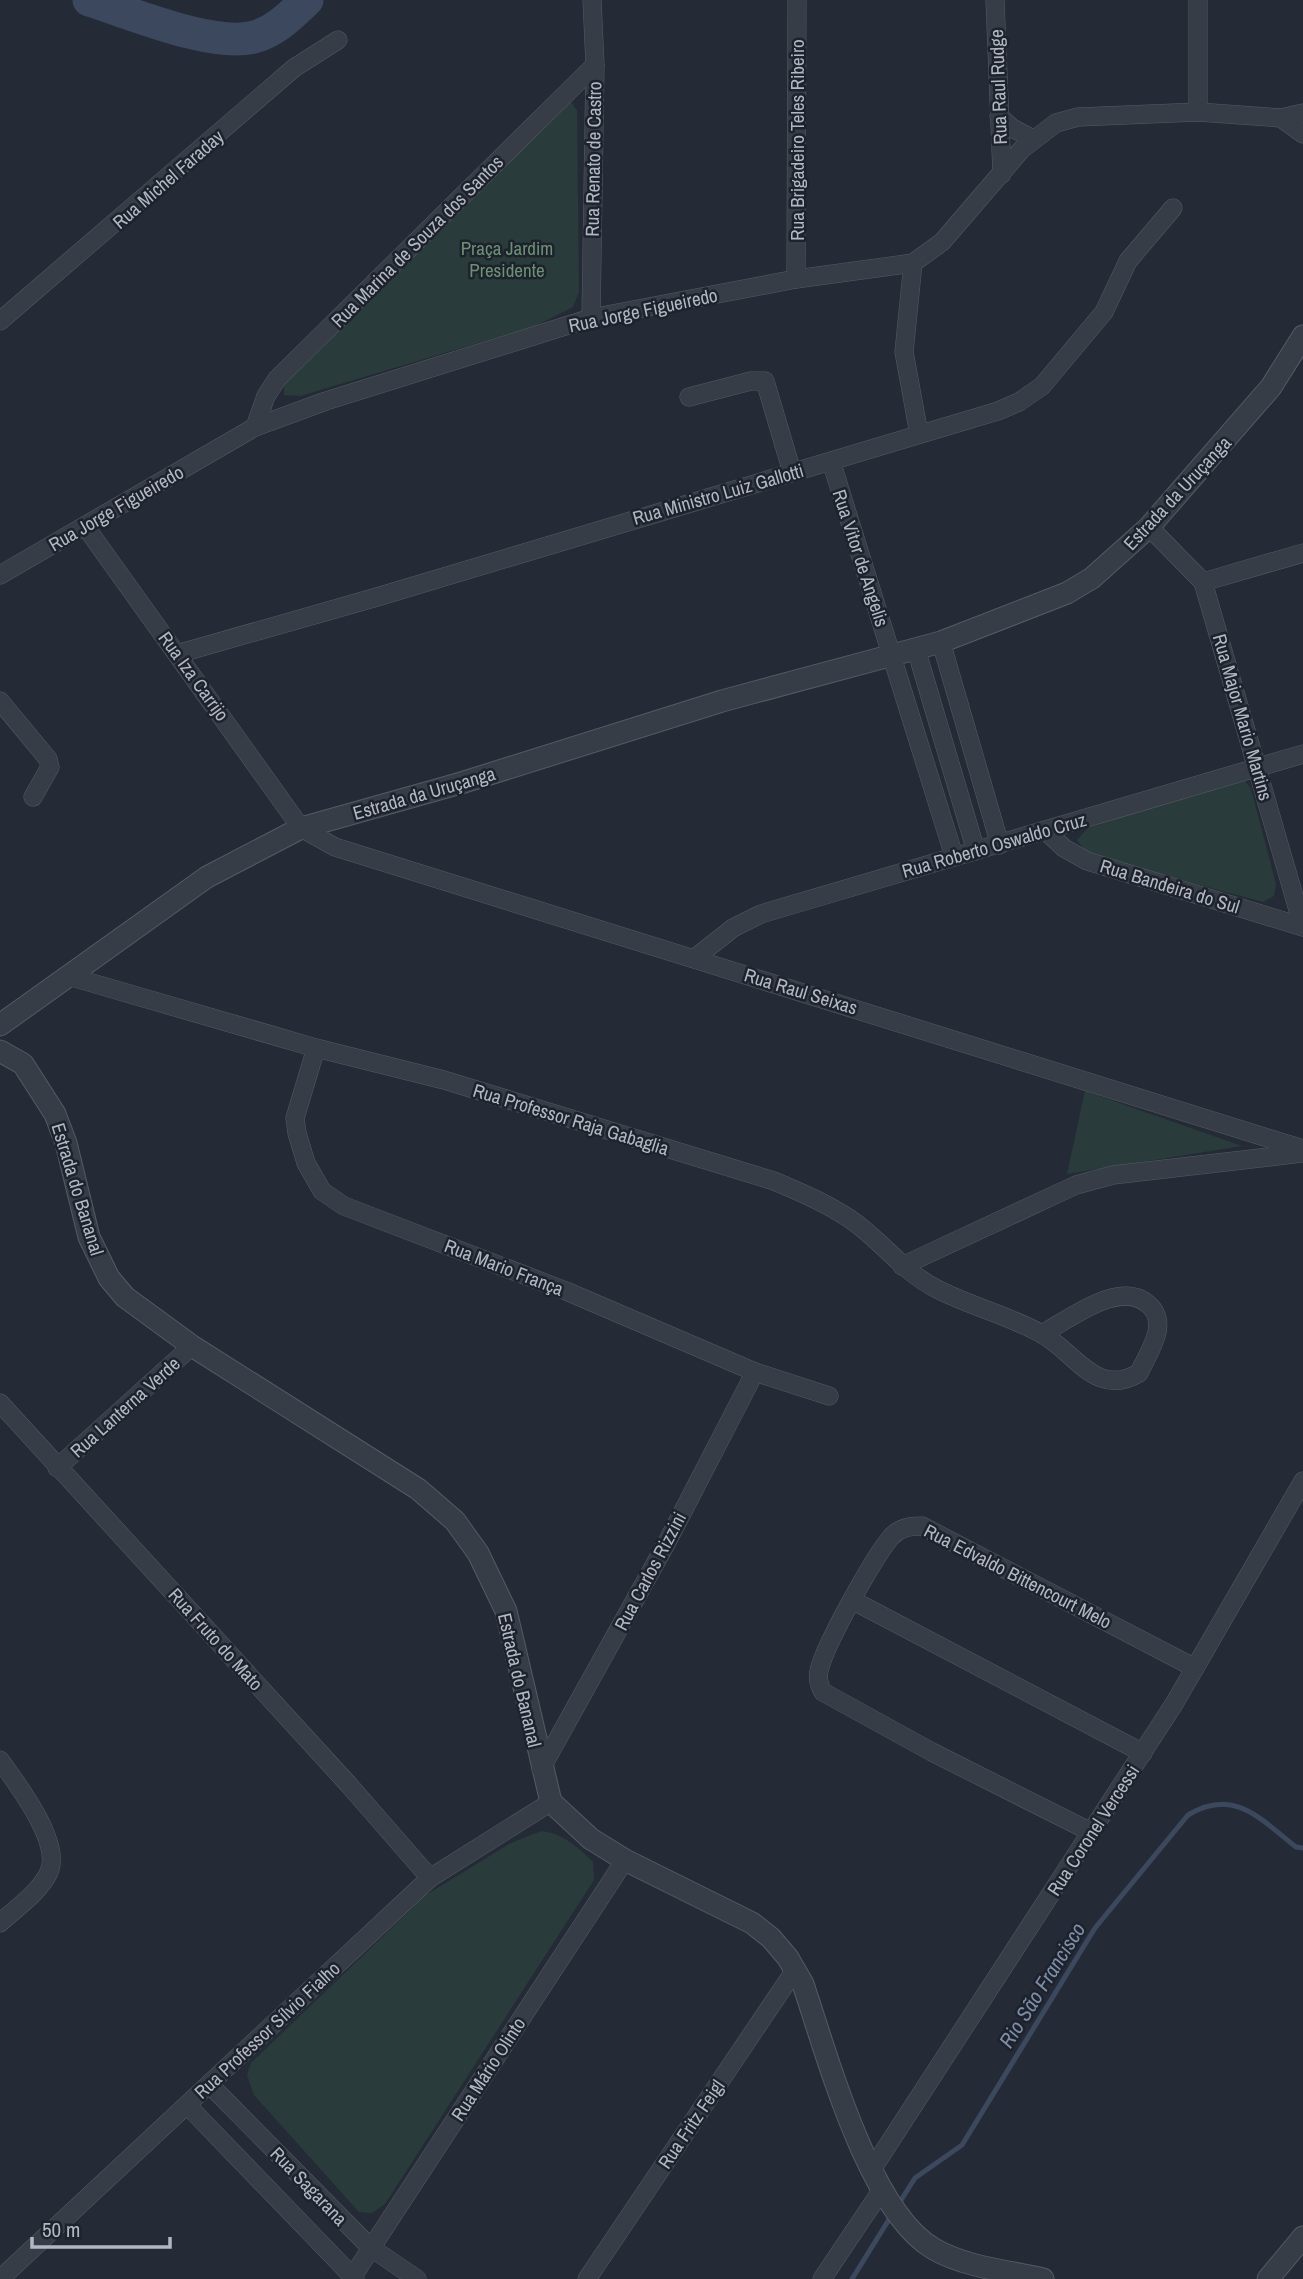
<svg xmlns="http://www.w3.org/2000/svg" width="1303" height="2279" font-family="'Archivo Narrow',sans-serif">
  <rect width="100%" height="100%" fill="#242b36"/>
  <g fill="#2a3b3b">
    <path d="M 569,100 L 577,110 L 579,292 L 573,307 L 535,326 L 300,396 L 284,395 L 284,379 Z"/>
    <path d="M 1237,780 L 1245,781 L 1251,789 L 1276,884 L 1274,896 L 1263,902 L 1088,855 L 1077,840 L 1088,828 Z"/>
    <path d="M 1085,1091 L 1242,1146 L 1067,1174 Z"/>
    <path d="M 541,1831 C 562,1833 578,1847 593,1862 L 594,1880 L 385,2204 L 372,2213 L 359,2212 L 254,2095 L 247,2075 L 251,2063 L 426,1895 L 511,1843 Z"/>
  </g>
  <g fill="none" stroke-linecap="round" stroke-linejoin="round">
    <g stroke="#3b485d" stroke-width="5">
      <path d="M 898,2205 L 915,2178 L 962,2145 L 1095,1928 L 1188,1815 C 1235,1787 1260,1819 1296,1847 L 1303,1848"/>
      <path d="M 852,2279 L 893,2213"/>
    </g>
    <path stroke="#3b485d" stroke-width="33" d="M 89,0 C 131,13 213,48 254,37 C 276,31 291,15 307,0"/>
    <defs>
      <g id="minor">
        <path d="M 995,0 L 1002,174"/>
        <path d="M 1198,112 L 1198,0"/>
        <path d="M 999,116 L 1012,128 L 1033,139"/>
        <path d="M 1281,118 L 1303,134"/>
        <path d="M 913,263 L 904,352 L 919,434"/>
        <path d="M 796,279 L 797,0"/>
        <path d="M 591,318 L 595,65 L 592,0"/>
        <path d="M 0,321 L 294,68 L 338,40"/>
        <path d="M 689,397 L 751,381 L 765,381 L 792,472"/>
        <path d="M 255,427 L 266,396 L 277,379 L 595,65"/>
        <path d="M 831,461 L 954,856"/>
        <path d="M 85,526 L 301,828 L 335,847 L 1303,1149"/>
        <path d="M 1149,527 L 1203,582 L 1303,927"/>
        <path d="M 0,575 L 255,427 L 326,401 L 591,318 L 796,279 L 913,263 L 942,242 L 1022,149 L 1056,123 L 1078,117 L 1198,112 L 1281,118 L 1303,113"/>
        <path d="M 1203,582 L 1303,553"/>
        <path d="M 941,642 L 1000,845"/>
        <path d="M 916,649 L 976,851"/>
        <path d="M 177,654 L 377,597 L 998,411 L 1019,402 L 1042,386 L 1104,312 L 1128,261 L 1173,208"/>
        <path d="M 0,701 L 48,759 L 50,767 L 33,797"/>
        <path d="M 1046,831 L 1064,848 L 1087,861 L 1303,927"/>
        <path d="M 695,958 L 733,928 L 761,914 L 1303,754"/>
        <path d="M 68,976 L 316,1048 L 444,1080 L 774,1181 C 800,1192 826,1203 850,1219 C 881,1240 903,1272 937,1289 C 970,1306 1007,1315 1040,1333 C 1074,1350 1095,1399 1139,1373 C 1145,1360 1154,1346 1157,1332 C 1159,1323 1157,1313 1151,1307 C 1123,1276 1070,1319 1042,1334"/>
        <path d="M 316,1048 L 295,1118 L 297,1133 L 306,1163 L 322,1191 L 344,1206 L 566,1291 L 755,1372 L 829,1396"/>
        <path d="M 902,1266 L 1076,1185 L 1113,1175 L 1303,1153"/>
        <path d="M 0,1403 L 349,1785 L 430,1878"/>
        <path d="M 57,1468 L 192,1346"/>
        <path d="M 852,1600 L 1143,1753"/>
        <path d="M 0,1760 C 17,1784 62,1842 49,1872 C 40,1892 16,1908 0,1923"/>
        <path d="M 541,1769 L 666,1544 L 755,1372"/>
        <path d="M 1091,1832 L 932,1752 L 823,1692 C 819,1685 817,1679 819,1671 C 824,1646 875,1555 892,1536 C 901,1527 911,1526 922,1526 L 1195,1668"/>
        <path d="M 209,2084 L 370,2247 L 417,2279"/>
        <path d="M 187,2105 L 355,2279"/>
        <path d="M 871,2171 L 1174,1704 L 1303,1481"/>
        <path d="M 0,2279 L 430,1878 L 551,1802"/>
        <path d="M 351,2279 L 625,1860"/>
        <path d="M 587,2279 L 795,1970"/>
        <path d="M 822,2279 L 881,2191"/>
      </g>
      <g id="tertiary">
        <path d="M 0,1025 L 207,877 L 301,828 L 461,783 L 722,701 L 941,642 L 1067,593 L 1092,578 L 1149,527 L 1271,387 L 1303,336"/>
        <path d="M 0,1051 L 23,1064 L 55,1114 L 66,1143 L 89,1237 L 109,1278 L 125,1297 L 192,1346 L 418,1489 L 455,1521 L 478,1553 L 506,1611 L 551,1802 L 591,1839 L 625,1860 L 752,1923 L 771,1938 L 788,1958 L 803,1984 C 827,2055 869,2212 934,2249 C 965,2267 1008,2271 1043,2279"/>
        <path d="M 1268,2279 L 1303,2237"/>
      </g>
    </defs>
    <use href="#minor" stroke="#555b65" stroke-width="19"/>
    <use href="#tertiary" stroke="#555b65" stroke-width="23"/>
    <use href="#minor" stroke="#373d47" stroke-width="18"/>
    <use href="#tertiary" stroke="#373d47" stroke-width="21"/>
  </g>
  <g text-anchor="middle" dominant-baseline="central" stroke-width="5" stroke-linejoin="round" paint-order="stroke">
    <g font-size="19" fill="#b2b8c3" stroke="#1d222c">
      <text transform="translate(998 87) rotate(-92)">Rua Raul Rudge</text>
      <text transform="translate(797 140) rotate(-90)">Rua Brigadeiro Teles Ribeiro</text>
      <text transform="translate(593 159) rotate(-89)">Rua Renato de Castro</text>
      <text transform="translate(168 179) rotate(-41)">Rua Michel Faraday</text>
      <text transform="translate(417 241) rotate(-45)">Rua Marina de Souza dos Santos</text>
      <text transform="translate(643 310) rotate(-12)">Rua Jorge Figueiredo</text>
      <text transform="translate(1177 493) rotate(-47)">Estrada da Uruçanga</text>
      <text transform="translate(718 494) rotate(-16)">Rua Ministro Luiz Gallotti</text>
      <text transform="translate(116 508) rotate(-30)">Rua Jorge Figueiredo</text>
      <text transform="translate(861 558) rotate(72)">Rua Vitor de Angelis</text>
      <text transform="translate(194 676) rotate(54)">Rua Iza Carrijo</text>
      <text transform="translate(1243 717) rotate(74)">Rua Major Mario Martins</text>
      <text transform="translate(424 793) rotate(-16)">Estrada da Uruçanga</text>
      <text transform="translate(994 845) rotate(-16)">Rua Roberto Oswaldo Cruz</text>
      <text transform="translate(1170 886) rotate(17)">Rua Bandeira do Sul</text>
      <text transform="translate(801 991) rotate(17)">Rua Raul Seixas</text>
      <text transform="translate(571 1119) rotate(17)">Rua Professor Raja Gabaglia</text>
      <text transform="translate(78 1189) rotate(73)">Estrada do Bananal</text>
      <text transform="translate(504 1267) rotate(21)">Rua Mario França</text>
      <text transform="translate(125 1407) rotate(-42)">Rua Lanterna Verde</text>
      <text transform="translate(650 1571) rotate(-62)">Rua Carlos Rizzini</text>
      <text transform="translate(1018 1576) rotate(27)">Rua Edvaldo Bittencourt Melo</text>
      <text transform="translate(216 1639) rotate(48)">Rua Fruto do Mato</text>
      <text transform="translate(520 1680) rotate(77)">Estrada do Bananal</text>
      <text transform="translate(1093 1830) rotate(-57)">Rua Coronel Vercessi</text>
      <text transform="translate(267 2030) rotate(-43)">Rua Professor Sílvio Fialho</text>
      <text transform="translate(488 2069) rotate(-57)">Rua Mário Olinto</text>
      <text transform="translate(691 2124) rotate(-56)">Rua Fritz Feigl</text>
      <text transform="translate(309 2186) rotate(46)">Rua Sagarana</text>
    </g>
    <g font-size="19" fill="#6c9176" stroke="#1d222c">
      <text x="507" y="248">Praça Jardim<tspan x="507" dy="22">Presidente</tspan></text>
    </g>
    <g font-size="21" font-style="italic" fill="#7d8ea8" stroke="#1d222c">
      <text transform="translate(1042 1985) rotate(-58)">Rio São Francisco</text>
    </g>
  </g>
  <path d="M32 2237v10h138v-10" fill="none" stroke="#b2b8c3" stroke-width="3.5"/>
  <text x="42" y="2237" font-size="21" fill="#b2b8c3" stroke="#1d222c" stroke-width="5" paint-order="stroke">50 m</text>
</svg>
